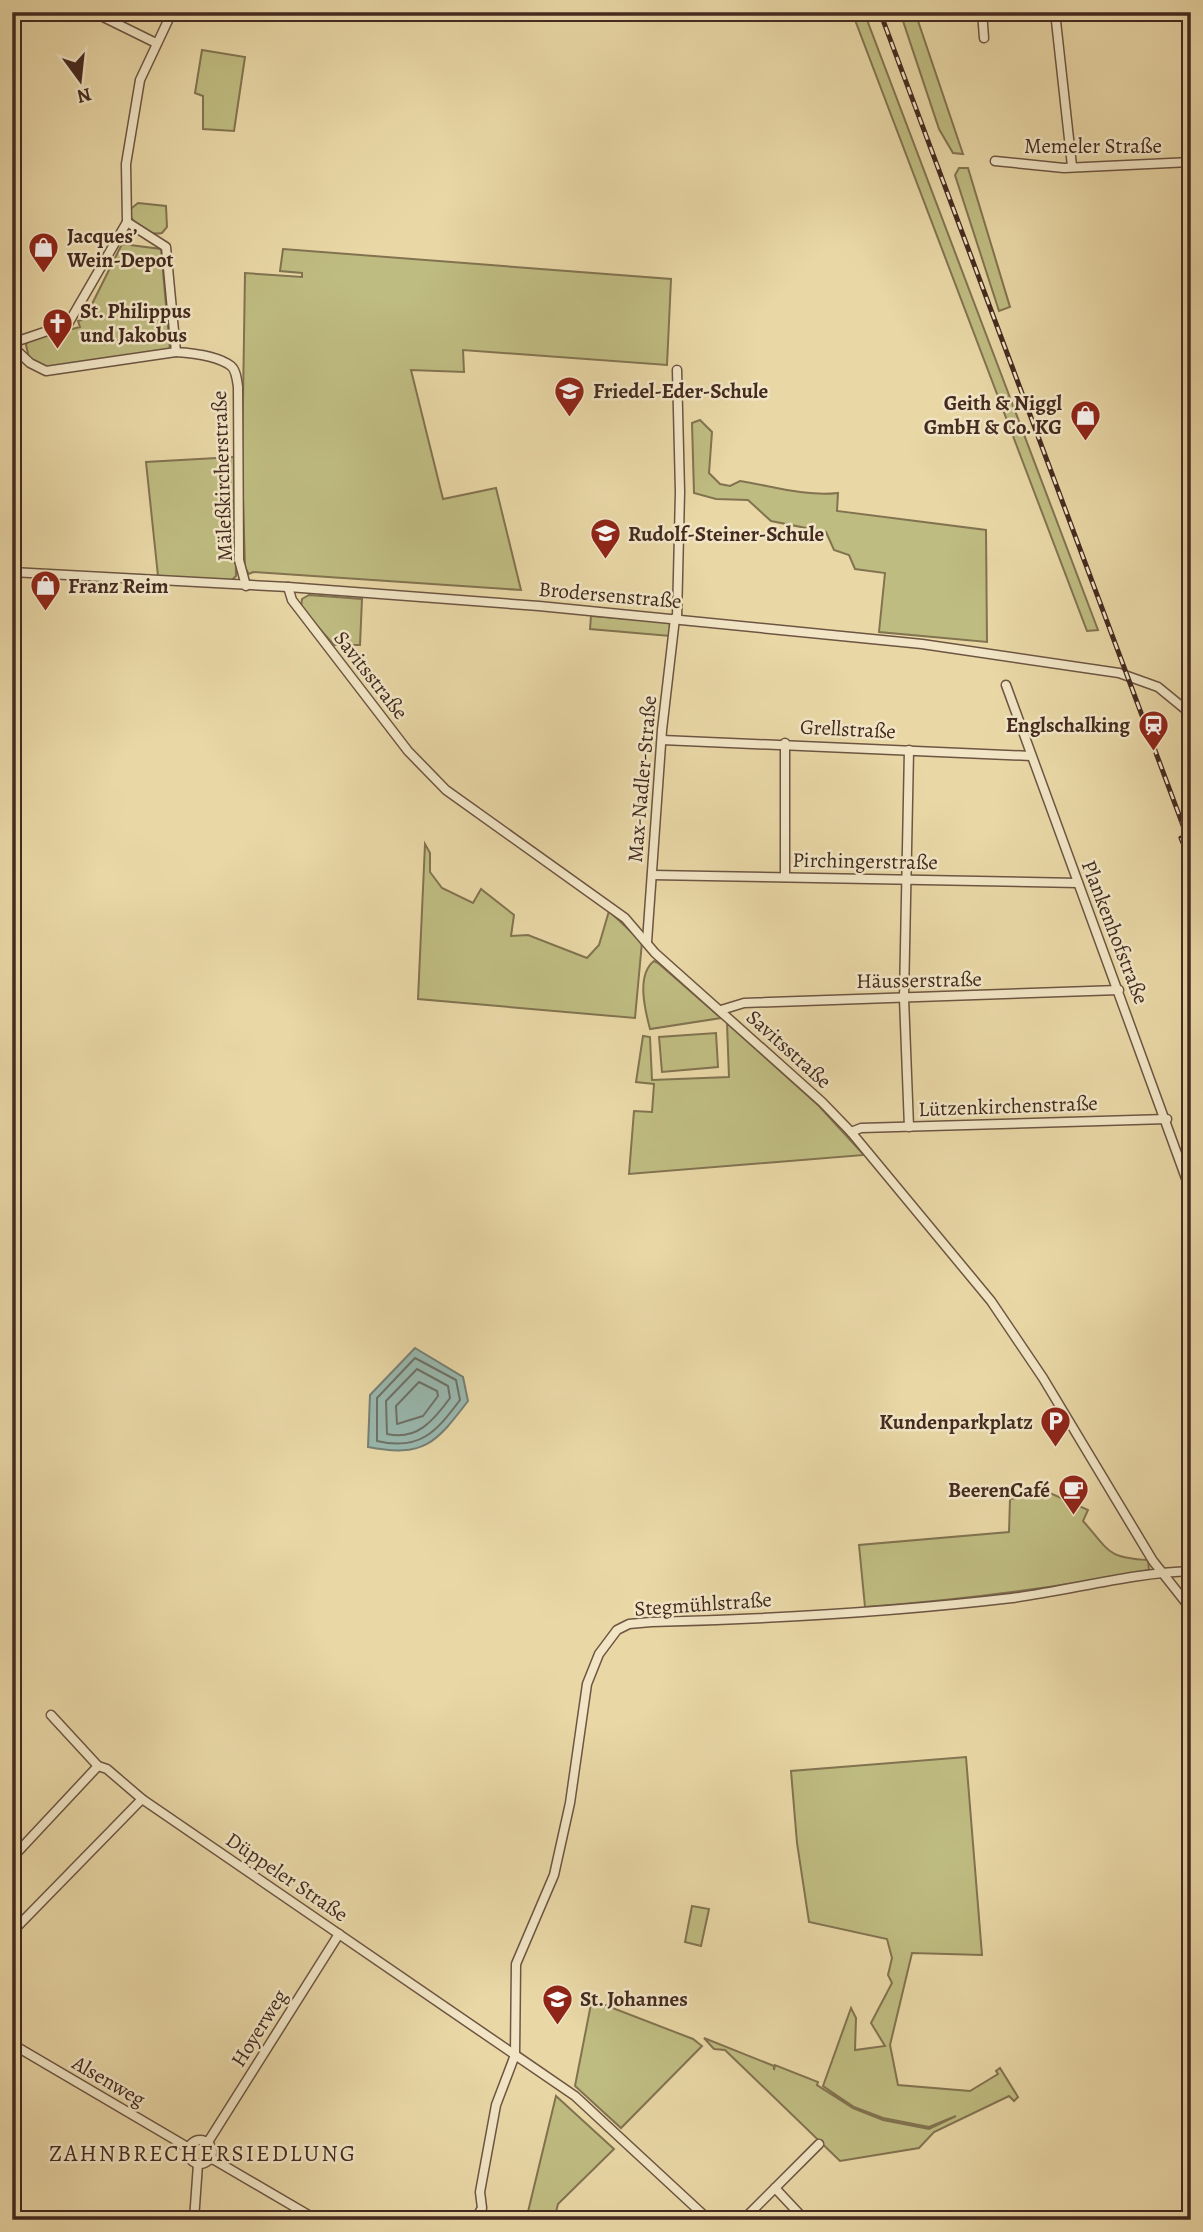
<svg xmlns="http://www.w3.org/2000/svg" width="1203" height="2232" font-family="Alegreya,serif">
  <rect width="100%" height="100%" fill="#e9d7a6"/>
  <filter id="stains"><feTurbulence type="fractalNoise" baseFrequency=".00286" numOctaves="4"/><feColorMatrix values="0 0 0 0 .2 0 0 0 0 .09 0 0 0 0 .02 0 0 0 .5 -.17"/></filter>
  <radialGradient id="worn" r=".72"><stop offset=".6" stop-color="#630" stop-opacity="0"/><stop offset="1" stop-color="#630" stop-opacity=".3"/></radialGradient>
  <g fill="#bfbc81" stroke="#827350" stroke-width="2">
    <path d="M 852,12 L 864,12 L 1098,630 L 1087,631 Z"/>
    <path d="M 900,12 L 915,12 L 963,154 L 953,153 L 939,129 Z"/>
    <path d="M 202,50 L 245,57 L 234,131 L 203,129 L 203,96 L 195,93 Z"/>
    <path d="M 959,168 L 968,168 L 1010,307 L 999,311 L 955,175 Z"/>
    <path d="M 138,203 L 166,206 L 167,227 L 162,233 C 148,236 132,224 128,211 Z"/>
    <path d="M 122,244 L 161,249 L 170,350 C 129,356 88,359 48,368 L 29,358 L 26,345 L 28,340 L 80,327 L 78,321 L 89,318 L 88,312 Z"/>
    <path d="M 283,249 L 671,279 L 667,365 L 463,350 L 464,372 L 411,370 L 443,499 L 496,488 L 521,590 L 253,572 L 249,574 L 245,568 L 242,464 L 245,273 L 302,277 L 302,273 L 280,271 Z"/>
    <path d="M 700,420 L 712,432 L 709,473 L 720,484 L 730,486 L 740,481 C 771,486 807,497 838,493 L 837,511 L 986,530 L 987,642 L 879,632 L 885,573 L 855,569 L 849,555 L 834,550 L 826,532 L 771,521 L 748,500 L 716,499 L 694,493 L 692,423 Z"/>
    <path d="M 234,457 L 236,576 L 231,581 L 158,576 L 146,462 Z"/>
    <path d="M 309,595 L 362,599 L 360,645 L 334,645 L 301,608 L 302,599 Z"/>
    <path d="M 591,616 L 671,622 L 670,636 L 590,629 Z"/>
    <path d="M 425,844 L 430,853 L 430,872 L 442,888 L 473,903 L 481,889 L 514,915 L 511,936 L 528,935 L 587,958 L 599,945 L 609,911 L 642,942 L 635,1018 L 418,999 Z"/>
    <path d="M 654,961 L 658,963 L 721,1018 L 650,1029 C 645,1010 636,975 654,961 Z"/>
    <path d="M 727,1023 L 819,1106 L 864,1155 L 629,1174 L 634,1111 L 652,1112 L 654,1084 L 636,1082 L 643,1036 L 650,1037 L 652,1080 L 729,1077 Z"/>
    <path d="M 716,1033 L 718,1067 L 662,1072 L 659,1037 Z"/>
    <path d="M 1042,1493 L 1050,1493 L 1088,1510 L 1083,1521 C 1109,1550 1106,1558 1148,1560 L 1149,1570 C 1055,1588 961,1600 865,1607 L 859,1545 L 1009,1532 L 1010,1499 Z"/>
    <path d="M 966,1757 L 982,1955 L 912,1953 L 890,2045 L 898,2085 L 970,2091 L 998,2074 L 996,2071 L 1000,2068 L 1018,2097 L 1014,2101 L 1009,2096 L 934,2132 L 919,2148 L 840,2161 L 725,2050 L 714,2049 L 704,2038 L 774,2066 L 774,2070 L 775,2065 L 818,2082 L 817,2085 L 853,2108 L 883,2120 L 929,2129 L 956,2116 L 929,2127 L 883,2118 L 854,2107 L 823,2086 L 851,2008 L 856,2018 L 855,2050 L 885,2046 L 871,2023 L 892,1983 L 888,1975 L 892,1958 L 887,1939 L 809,1922 L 797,1843 L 791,1771 Z"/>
    <path d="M 692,1906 L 709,1909 L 701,1946 L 685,1942 Z"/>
    <path d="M 591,2004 L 605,2005 L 693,2039 L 702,2046 L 621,2128 L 575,2086 Z"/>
    <path d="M 556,2096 L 614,2149 L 558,2204 L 554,2220 L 526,2220 Z"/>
  </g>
  <path fill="#99b8ae" stroke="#777f75" stroke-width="2" d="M 415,1348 L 463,1377 L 468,1401 C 436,1443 424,1458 368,1447 L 370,1395 Z"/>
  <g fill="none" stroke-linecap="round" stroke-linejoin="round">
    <g stroke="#6e7167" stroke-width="2">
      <path d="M 415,1358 L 456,1380 L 460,1400 C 436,1432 420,1451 377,1441 L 377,1398 Z"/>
      <path d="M 417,1369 L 448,1386 L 450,1398 C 434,1420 417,1441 387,1434 L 386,1401 Z"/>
      <path d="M 419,1382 L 437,1391 L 438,1396 L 423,1416 L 397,1424 L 396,1406 Z"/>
    </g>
    <defs>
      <g id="minor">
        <path d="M 93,12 L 156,43"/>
        <path d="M 982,12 L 984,38"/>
        <path d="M 1055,12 L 1072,166"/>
        <path d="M 995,161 L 1064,168 L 1191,162"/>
        <path d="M 127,222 L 166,247 L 176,352 C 192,353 218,356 231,366 C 236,370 237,380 238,387 L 239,560 L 246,586"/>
        <path d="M 12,343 L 68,324 L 127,222 L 126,164 L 140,80 L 172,12"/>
        <path d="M 12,346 L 30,363 L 46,371 L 176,352"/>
        <path d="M 677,370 L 680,492 L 677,618"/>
        <path d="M 12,572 L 288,587 L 539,606 L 922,644 L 1119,673 L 1158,687 L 1191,714"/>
        <path d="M 288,587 L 292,600 L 408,751 L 446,790 L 625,918 L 655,953 L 822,1102 L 851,1132 L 991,1301 L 1043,1378 L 1153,1561 L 1191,1609"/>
        <path d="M 1006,685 L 1191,1192"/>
        <path d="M 662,740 L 1031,756"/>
        <path d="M 652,875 L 1078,883"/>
        <path d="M 785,877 L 785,743"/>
        <path d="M 647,942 L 662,730 L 675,618"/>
        <path d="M 721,1010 L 744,1003 L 1119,990"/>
        <path d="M 909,1127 L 904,998 L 909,750"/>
        <path d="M 851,1132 L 861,1128 L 1167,1119"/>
        <path d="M 51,1715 L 98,1766 L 107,1769 L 142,1799 L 575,2096 L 709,2220"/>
        <path d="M 12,1858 L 98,1766"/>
        <path d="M 12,1932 L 142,1799"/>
        <path d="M 12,2044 L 189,2148"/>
        <circle cx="200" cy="2152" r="12"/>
        <path d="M 208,2142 L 339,1934"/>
        <path d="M 211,2158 L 317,2220"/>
        <path d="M 775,2188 L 805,2220"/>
        <path d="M 194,2220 L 198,2164"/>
        <path d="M 475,2220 L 482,2208 L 480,2192 L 496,2105 L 515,2055 L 516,1964 L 554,1875 L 570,1803 L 587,1684 L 599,1654 L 617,1630 L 629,1624 L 651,1622 C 772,1619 892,1612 1012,1598 C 1072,1590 1131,1573 1191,1571"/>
        <path d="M 743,2220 L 819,2144"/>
      </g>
    </defs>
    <use href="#minor" stroke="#6d5542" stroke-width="11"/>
    <use href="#minor" stroke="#f1e5c5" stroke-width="8"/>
    <defs>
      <g id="rail">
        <path d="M 880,12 L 1191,847"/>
        <path d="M 1181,838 L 1191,862"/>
      </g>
    </defs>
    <use href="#rail" stroke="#442a20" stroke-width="5"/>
    <use href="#rail" stroke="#f1e5c5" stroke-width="2.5" stroke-dasharray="8" stroke-linecap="butt"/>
  </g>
  <defs>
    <symbol id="shop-pin" viewBox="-11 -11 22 30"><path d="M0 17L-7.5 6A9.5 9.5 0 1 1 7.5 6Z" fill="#8f2418" stroke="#f1e5c5"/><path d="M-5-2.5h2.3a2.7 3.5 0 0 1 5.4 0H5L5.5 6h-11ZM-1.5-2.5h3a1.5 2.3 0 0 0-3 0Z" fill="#fff"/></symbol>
    <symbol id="church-pin" viewBox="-11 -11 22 30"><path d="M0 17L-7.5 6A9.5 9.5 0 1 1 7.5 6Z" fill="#8f2418" stroke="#f1e5c5"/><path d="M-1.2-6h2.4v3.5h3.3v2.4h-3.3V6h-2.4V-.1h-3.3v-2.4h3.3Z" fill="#fff"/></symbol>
    <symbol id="school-pin" viewBox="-11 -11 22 30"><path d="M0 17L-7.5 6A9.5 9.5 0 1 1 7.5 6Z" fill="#8f2418" stroke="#f1e5c5"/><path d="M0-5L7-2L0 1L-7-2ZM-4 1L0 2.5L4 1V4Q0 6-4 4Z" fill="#fff"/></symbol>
    <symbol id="station-pin" viewBox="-11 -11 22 30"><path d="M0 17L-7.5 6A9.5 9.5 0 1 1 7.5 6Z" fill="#8f2418" stroke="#f1e5c5"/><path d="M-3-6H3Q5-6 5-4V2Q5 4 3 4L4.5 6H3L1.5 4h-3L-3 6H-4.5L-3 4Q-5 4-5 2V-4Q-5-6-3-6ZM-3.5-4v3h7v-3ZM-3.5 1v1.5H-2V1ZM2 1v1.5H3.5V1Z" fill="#fff"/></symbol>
    <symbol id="parking-pin" viewBox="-11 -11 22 30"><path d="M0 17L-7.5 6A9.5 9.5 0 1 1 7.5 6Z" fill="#8f2418" stroke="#f1e5c5"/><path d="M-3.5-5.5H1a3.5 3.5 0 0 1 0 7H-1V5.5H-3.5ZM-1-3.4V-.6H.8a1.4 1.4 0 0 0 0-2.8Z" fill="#fff"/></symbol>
    <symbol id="cafe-pin" viewBox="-11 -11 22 30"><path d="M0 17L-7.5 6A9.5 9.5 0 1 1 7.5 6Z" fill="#8f2418" stroke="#f1e5c5"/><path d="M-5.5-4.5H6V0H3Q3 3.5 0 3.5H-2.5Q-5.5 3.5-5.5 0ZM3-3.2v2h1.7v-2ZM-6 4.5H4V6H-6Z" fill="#fff"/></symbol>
  </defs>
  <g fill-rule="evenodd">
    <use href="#shop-pin" x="26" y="230" width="35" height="47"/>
    <use href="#church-pin" x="40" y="306" width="35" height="47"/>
    <use href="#school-pin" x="552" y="374" width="35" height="47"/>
    <use href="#shop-pin" x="1068" y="398" width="35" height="47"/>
    <use href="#school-pin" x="588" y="516" width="35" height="47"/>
    <use href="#shop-pin" x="28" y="568" width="35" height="47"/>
    <use href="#station-pin" x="1136" y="708" width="35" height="47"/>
    <use href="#parking-pin" x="1038" y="1404" width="35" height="47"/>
    <use href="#cafe-pin" x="1056" y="1472" width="35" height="47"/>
    <use href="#school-pin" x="540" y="1982" width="35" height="47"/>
  </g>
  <g text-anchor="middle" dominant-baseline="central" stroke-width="5" stroke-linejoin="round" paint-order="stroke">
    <g font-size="21" fill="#442a20" stroke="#f1e5c5">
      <text x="1093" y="146">Memeler Straße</text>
      <text transform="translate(222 476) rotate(-92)">Mäleßkircherstraße</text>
      <text transform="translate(610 595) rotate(5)">Brodersenstraße</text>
      <text transform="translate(371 675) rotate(52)">Savitsstraße</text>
      <text transform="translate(848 729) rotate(3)">Grellstraße</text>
      <text transform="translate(642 779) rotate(-85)">Max-Nadler-Straße</text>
      <text transform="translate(865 861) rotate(1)">Pirchingerstraße</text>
      <text transform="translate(1115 932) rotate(69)">Plankenhofstraße</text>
      <text transform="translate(919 980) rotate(-1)">Häusserstraße</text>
      <text transform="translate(789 1049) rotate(42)">Savitsstraße</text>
      <text transform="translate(1008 1106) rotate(-2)">Lützenkirchenstraße</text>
      <text transform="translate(703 1604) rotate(-4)">Stegmühlstraße</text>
      <text transform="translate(287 1877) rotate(34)">Düppeler Straße</text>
      <text transform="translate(259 2028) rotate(-58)">Hoyerweg</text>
      <text transform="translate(109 2081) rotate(30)">Alsenweg</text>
    </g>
    <g font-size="21" font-weight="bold" fill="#442a20" stroke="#f1e5c5" text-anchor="start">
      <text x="67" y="236">Jacques’<tspan x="67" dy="24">Wein-Depot</tspan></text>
      <text x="80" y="311">St. Philippus<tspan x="80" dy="24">und Jakobus</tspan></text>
      <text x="593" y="391">Friedel-Eder-Schule</text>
      <text x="1062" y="403" text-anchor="end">Geith &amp; Niggl<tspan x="1062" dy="24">GmbH &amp; Co. KG</tspan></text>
      <text x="628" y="534">Rudolf-Steiner-Schule</text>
      <text x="68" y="586">Franz Reim</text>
      <text x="1130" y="725" text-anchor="end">Englschalking</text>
      <text x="1033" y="1422" text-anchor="end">Kundenparkplatz</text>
      <text x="1050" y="1490" text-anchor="end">BeerenCafé</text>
      <text x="580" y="1999">St. Johannes</text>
    </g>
    <g font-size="23" letter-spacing="2" fill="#442a20" stroke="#f1e5c5">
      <text x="203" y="2153">ZAHNBRECHERSIEDLUNG</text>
    </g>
  </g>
  <rect width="1203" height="2232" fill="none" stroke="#e9d7a6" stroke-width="42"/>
  <rect x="14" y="14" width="1175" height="2204" fill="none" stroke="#442a20" stroke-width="3.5"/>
  <rect x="21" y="21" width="1161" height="2190" fill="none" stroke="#442a20" stroke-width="2"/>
  <g transform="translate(80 80) rotate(165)" stroke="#f1e5c5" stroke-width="5" paint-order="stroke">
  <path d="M0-5L12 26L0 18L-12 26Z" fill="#442a20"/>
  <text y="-10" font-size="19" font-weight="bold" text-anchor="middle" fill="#442a20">N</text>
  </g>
  <rect width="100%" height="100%" filter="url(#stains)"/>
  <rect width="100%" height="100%" fill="url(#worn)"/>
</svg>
